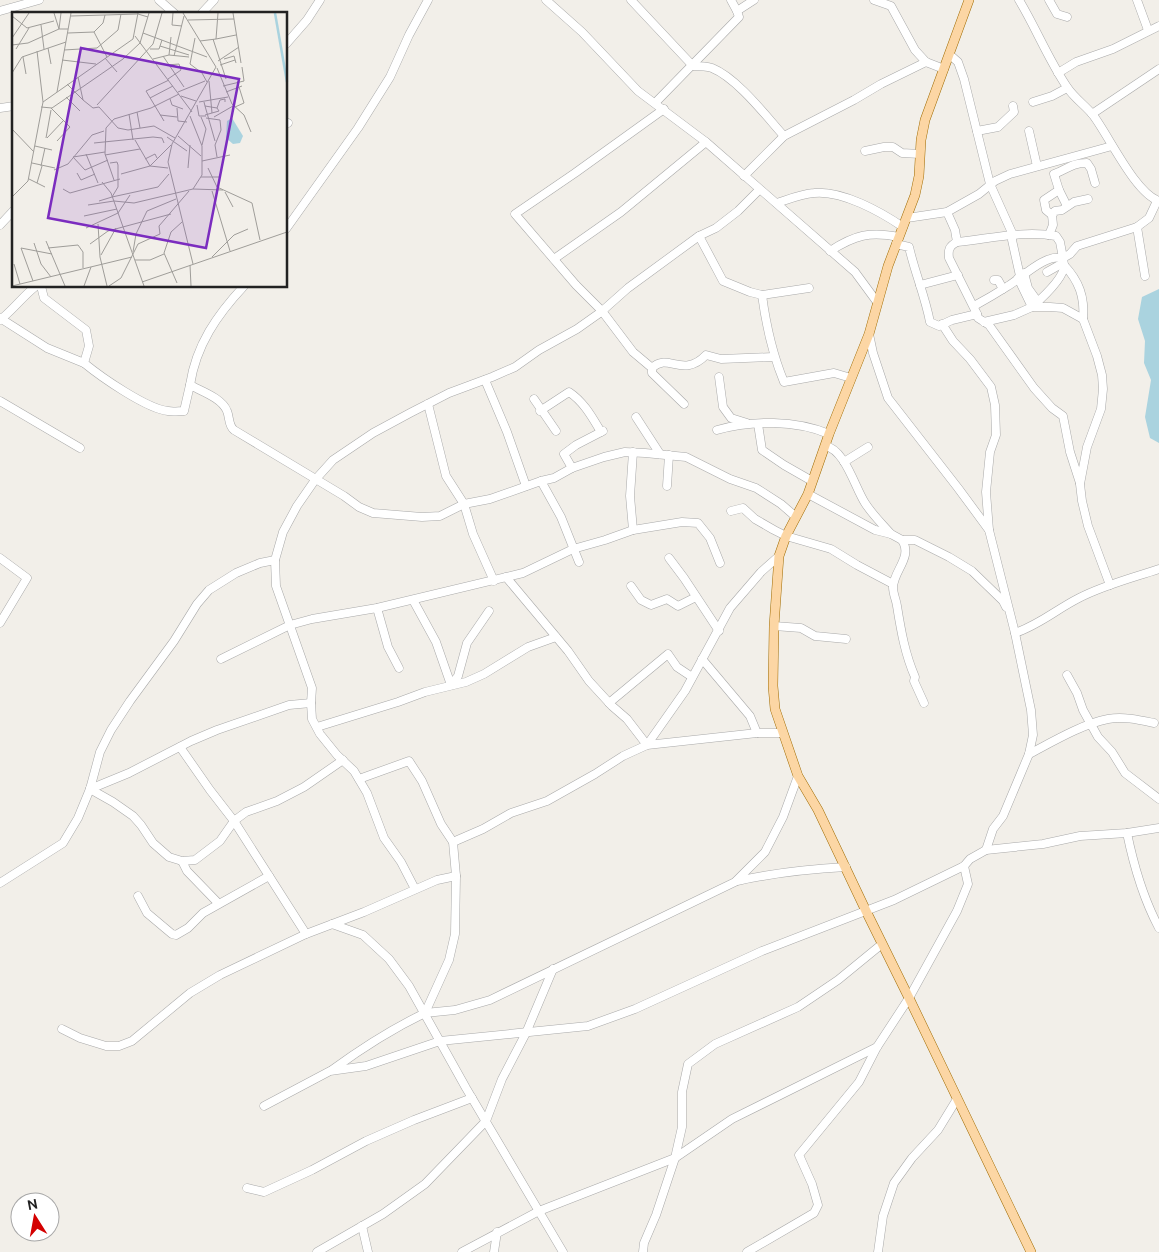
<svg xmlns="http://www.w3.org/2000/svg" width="1159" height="1252" font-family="Ubuntu,sans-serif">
  <rect width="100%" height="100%" fill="#f2efe9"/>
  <path fill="#aad3df" d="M 1159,289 L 1159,443 L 1150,438 L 1145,417 L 1151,380 L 1144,363 L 1145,341 L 1138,319 L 1142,297 Z"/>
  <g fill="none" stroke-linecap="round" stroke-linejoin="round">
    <defs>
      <g id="minor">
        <path d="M 159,0 L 175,14"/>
        <path d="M 546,0 L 582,32 L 638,91 L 706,142 L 855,272 L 877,302"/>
        <path d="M 631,0 L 693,66 C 699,66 706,66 712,68 C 737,78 766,116 784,136"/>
        <path d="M 874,0 L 891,6 L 915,50 L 926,62 L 944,69"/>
        <path d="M 1019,0 C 1036,28 1048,59 1067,87 C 1074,98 1085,105 1093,115 C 1109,136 1135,193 1159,201"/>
        <path d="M 1049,0 L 1057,14 L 1067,17"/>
        <path d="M 1137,0 L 1148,30"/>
        <path d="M 0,11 L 39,0"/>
        <path d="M 737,11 L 754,0"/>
        <path d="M 201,14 L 214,0"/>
        <path d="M 286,44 L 307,20 L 320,0"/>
        <path d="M 950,55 L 958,62 L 964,79 L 990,184 L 1013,235 L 1012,240 L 1020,276"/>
        <path d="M 1058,73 L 1076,62 L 1113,49 L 1159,26"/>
        <path d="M 656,102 L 739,17 L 737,11 L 731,0"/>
        <path d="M 1033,102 L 1052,96 L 1067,88"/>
        <path d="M 0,108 L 14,106"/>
        <path d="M 664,109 L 575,173 L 515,214 L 576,285 L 602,311 L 633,352 L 652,368 L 652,373 L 684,404"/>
        <path d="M 1092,114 L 1159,69"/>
        <path d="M 286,122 L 288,123"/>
        <path d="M 977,131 L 998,127 L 1014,112 L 1013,106"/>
        <path d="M 1029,131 L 1037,166"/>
        <path d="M 865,151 L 884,147 L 893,147 L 902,153 L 920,154"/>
        <path d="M 744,176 L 784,136 L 854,100 L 881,84 L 926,62"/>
        <path d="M 777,203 C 789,199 801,194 814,193 C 842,190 881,212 903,227"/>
        <path d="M 1067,206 L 1059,190 L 1054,174 C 1068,169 1071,163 1087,163 L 1091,169 L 1095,183"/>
        <path d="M 947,212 L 955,230 L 957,242 C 989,239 1024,230 1056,236 L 1060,242 L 1063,258 C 1044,254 1023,277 1008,286 C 997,293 985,300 974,306"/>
        <path d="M 1052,215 L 1046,210 L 1044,200 L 1059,190"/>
        <path d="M 907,218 L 947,212 L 979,194 L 995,181 L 1010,174 L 1112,146"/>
        <path d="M 0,225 L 14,210"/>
        <path d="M 1137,227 L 1145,276"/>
        <path d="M 286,229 L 358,128 L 390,77 L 409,35 L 428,0"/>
        <path d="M 1049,235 L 1053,225 L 1052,215 L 1055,211 L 1062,210 L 1074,202 L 1088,199"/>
        <path d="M 699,236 L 723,281 L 750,292 L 762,295 L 809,288"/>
        <path d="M 957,242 C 949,246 948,250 949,258 L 977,314 L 978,318 L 989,325 L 1034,388 L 1052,408 L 1063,416 L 1070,452 L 1080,483"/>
        <path d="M 896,244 L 909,247 C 915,273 925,296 930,322 L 939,326 L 952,320 L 977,314"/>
        <path d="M 830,251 C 855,235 870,231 899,237"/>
        <path d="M 554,259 L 621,212 L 706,142"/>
        <path d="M 1064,265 C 1079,281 1085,297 1083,319"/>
        <path d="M 1047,272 L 1063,263"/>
        <path d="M 1024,273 L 1028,288 L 1038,302"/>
        <path d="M 1018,278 L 1032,307 C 1041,299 1064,278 1064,266 C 1064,263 1063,260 1063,258 L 1070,254 L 1077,246 L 1137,227 L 1149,218 L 1157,201"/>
        <path d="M 994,280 L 998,280 L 1003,289"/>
        <path d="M 920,285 L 958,275"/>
        <path d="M 41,286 L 44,298 L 86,330 L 89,346 L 84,363 C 101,377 147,409 168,411 C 173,412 179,411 184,411 L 190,385 C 201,391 222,398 227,411 C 230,418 228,425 234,430 L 344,496 L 359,507 L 373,513 L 422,517 L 440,516 L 464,504 L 490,499 L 541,481 L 554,478 L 572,468 L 604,457 L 625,452 L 645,453 L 686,457 L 730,479 L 756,488 L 781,504 L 796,517"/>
        <path d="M 762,295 C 766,325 772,353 784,382 L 834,373 L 851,378"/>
        <path d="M 0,318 L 47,348 L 84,363"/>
        <path d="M 0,320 C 13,310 23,296 36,286"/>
        <path d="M 984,322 L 1014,315 L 1032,307 L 1050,307 L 1063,308 L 1083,319 L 1097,356 L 1102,375 L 1103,389 L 1101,409 L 1087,447 L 1080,484 L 1082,501 L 1088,526 L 1110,585"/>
        <path d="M 942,324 L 953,341 L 970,359 L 991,387 L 995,405 L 996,435 L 990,452 L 986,492 L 989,530"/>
        <path d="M 652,368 C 667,352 683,379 706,355 L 721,359 L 773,357"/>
        <path d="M 719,377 L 723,407 L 731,418 L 747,423"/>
        <path d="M 485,380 L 507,432 L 526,486"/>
        <path d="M 190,385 C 196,345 217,315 244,286"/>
        <path d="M 534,399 L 556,431"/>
        <path d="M 0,401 L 80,448"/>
        <path d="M 428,404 L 446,476 L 464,504 L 473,534 L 494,581"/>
        <path d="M 540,411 L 569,392 C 584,402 592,417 601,432"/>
        <path d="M 636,417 L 660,454"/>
        <path d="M 758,424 L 762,450 L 784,465 L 812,481"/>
        <path d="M 717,430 C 752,420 796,420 829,434"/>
        <path d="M 825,446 C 845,449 855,488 865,503 C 872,514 882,524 891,534"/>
        <path d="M 633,452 L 630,496 L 633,530"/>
        <path d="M 844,462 L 868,447"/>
        <path d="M 572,468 L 564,454 L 576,445 L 603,431"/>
        <path d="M 541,481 L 561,517 L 579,562"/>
        <path d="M 667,486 L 669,455"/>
        <path d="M 808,494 L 875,530 L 891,534 L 902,540 L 915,540 L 949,557 L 972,571 L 1003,601 L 1006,607"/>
        <path d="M 731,511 L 743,508 L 755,519 L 774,530 L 786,536 L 831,549 L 857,565 L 893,584"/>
        <path d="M 902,540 C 913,557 894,570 893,587 C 893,594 896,599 897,606 C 901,631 905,654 915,677 L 914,681 L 924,703"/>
        <path d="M 0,558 L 27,578 L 0,623"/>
        <path d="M 669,558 L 684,578 L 719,631"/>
        <path d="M 506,577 L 568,651 L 589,681 L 612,706 L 627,719 L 647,745 L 685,691 L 730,608 L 761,572 L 779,556"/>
        <path d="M 631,586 L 641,600 L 651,605 L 667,599 L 678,606 L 696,597"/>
        <path d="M 413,600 L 436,642 L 451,685"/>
        <path d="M 377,608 L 388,647 L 399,668"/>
        <path d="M 774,626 L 801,628 L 815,636 L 846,639"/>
        <path d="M 1015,633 C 1039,625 1057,609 1079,598 C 1104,585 1132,578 1159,569"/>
        <path d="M 221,659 L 290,625 L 312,619 L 377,608 L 523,573 L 573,549 L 605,540 L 633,530 L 682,522 L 698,523 L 710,538 L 720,563"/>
        <path d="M 702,659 L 750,716 L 757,733"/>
        <path d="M 1067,675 L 1077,693 L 1083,710 L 1098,737 L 1112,752 L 1125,773 L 1159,799"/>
        <path d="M 451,685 L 458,676 L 467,643 L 489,611"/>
        <path d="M 609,703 L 668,654 L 677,667 L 692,677"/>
        <path d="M 317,727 L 398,702 L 425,692 L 466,682 L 484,674 L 528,647 L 556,637"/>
        <path d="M 180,747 L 210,790 L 234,821 L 306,934"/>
        <path d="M 1029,754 C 1052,742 1082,724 1108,719 C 1123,716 1140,720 1154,723"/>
        <path d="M 90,789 L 113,802 L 133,816 L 141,825 L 153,843 L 169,857 L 182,861 L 195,860 L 220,841 L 234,821 L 246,812 L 277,801 L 304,787 L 343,760"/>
        <path d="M 90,789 L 129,773 L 191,741 L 217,730 L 289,705 L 311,703"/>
        <path d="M 1127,833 C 1134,867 1143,898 1159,928"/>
        <path d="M 453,842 L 483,829 L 511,813 L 547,801 L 595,774 L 623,756 L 647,745 L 757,733 L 782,733"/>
        <path d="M 986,850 L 1043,844 L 1080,836 L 1127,833 L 1159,828"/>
        <path d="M 182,861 L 187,871 L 218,903"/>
        <path d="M 737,881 C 773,873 809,869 846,867"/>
        <path d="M 0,883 L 63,843 L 78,818 L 90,789 L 100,752 L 111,730 L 130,701 L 174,641 L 197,604 L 209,590 L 236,573 L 260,563 L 275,560"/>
        <path d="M 415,889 L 401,862 L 384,838 L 367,793 L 354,771 L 337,755 L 320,734 L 312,719 L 311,703 L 312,688 L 276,586 L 275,560 L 283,532 L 297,506 L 315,480 L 333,460 L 373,433 L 410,413 L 449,393 L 492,377 L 515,367 L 539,350 L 577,329 L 601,312 L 628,288 L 699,236 L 716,228 L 738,211 L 759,190"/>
        <path d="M 138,896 L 147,913 L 172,934 L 176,935 L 188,928 L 203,913 L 269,876"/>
        <path d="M 332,924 L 363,935 L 389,959 L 409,986 L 466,1088 L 563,1252"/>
        <path d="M 425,1013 L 455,1010 L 490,1000 L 735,882 L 765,852 L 783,817 L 798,776"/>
        <path d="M 62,1029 L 80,1038 L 106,1046 L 119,1046 L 132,1041 L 190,993 L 220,975 L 306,934 L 364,912 L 437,880 L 456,876"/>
        <path d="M 332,1070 C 362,1048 392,1029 425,1013 L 449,960 L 455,934 L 456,876 L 453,842 L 441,824 L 422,781 L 409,761 L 359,779"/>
        <path d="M 264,1106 L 330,1071 L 366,1066 L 440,1041 L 588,1026 L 635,1009 L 762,951 L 894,900 L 964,866 L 970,859 L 986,850 L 993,829 L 1003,816 L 1029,754 L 1033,735 L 1031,710 L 1015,633 L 989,530 L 958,488 L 888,398 L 873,353 L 869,334"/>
        <path d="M 247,1188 L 264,1192 L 312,1170 L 366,1141 L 414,1120 L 472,1098"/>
        <path d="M 362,1226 L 368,1252"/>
        <path d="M 317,1252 L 383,1214 L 425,1184 L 486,1121 L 502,1079 L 526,1033 L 553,969"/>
        <path d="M 462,1252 L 539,1211 L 675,1158 L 732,1119 L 877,1047"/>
        <path d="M 494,1252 L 497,1232"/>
        <path d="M 643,1252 L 644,1243 L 656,1215 L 675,1158 L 682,1127 L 682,1092 L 688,1064 L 715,1044 L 798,1007 L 838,980 L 882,944"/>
        <path d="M 747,1252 L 814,1213 L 818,1205 L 812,1184 L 799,1155 L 859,1082 L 877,1047 L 909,998 L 957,911 L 968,884 L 964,866"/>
        <path d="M 878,1252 L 883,1216 L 894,1183 L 912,1158 L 938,1130 L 957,1099"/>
      </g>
      <path id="major" d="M 969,0 L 925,120 L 921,140 L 919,176 L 915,195 L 888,266 L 869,334 L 829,434 L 808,494 L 786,536 L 779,556 L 774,626 L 773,686 L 775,709 L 798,776 L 818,810 L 866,911 L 909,998 L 1031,1252"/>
    </defs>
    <use href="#minor" stroke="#a9a9a9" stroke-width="9"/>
    <use href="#major" stroke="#a06b00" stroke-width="10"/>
    <use href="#minor" stroke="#fff" stroke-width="8"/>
    <use href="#major" stroke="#fcd6a4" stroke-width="9"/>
  </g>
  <g transform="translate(12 12)">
    <rect width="275" height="275" fill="#f2efe9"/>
    <path d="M 220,106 L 231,124 L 228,131 L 221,132 L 214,126 L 215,109 Z" fill="#aad3df"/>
    <path fill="none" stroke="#aad3df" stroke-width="2.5" d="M 263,1 L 275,70"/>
    <path fill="none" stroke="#9f9d99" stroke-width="1" d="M 42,1 L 47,17 L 56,17M 161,1 L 160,13 L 170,14M 171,1 L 204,55 L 160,132 L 156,150 L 181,252M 221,1 L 229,51M 0,4 L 15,16 L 42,9M 59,4 L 126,2 L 136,5M 176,8 L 222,7M 29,13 L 32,37M 82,20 L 95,45M 56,21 L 82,20 L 91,11 L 93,3M 131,21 L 195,45M 123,24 L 180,100M 0,26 L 17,1M 183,26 L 178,52 L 190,61 L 195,70M 201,27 L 214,67M 204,27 L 224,23M 188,29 L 204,27 L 206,1M 0,33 L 16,31 L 47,17 L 49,1M 148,34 L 177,43M 36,36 L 39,52M 4,37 L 17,16M 138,37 L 147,37 L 150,28M 52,38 L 85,36 L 106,18 L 109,2M 25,39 L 31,90M 157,43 L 177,45M 151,44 L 172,75M 162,44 L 172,4M 11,45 L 14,62M 93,46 L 105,60M 141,47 L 157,43 L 159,25M 212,47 L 222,44 L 224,51M 50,48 L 84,52M 206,49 L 227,35M 155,53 L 167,52 L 169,58 L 156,67M 208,53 L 223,48M 205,56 L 220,92 L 232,103 L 239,120M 0,61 L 10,45 L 54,30M 66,65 L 71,88 L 81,96 L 87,95 L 106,116 L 116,118 L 142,114 L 163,126M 197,69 L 200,101M 55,72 L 71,88M 211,74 L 232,69 L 230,55M 45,80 L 59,1M 166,80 L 193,69M 214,80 L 230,74M 169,84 L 184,89M 54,85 L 68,99M 138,86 L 161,74M 158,87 L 160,93 L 171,97M 187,90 L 216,85M 192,90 L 193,94 L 205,96M 85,93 L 141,32 L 150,1M 185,93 L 187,104 L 194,104M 193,94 L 203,129M 29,95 L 40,96 L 111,47 L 128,31 L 137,1M 223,95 L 232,91 L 227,75M 39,96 L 58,115 L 45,129M 165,96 L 166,109 L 175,110M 205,96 L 208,88 L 213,87 L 213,90M 125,100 L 128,116M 117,102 L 121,128M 148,103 L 165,105M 193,103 L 207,99 L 205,96M 189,105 L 194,117 L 190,133M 202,105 L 221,94M 194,106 L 208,108 L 209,118 L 203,133 L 205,145M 152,109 L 134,79 L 157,68M 0,117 L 22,140M 166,124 L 189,144M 155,125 L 175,139M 34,126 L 39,98M 35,126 L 51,109M 123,128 L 138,154 L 159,133M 82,131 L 141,125 L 150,126 L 152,131M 23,134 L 40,138M 74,142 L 86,171M 93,143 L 128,137M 61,145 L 73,158 L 96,148M 61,145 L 93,140M 133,147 L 143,142 L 145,146M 190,149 L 218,143M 20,151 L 43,156M 29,154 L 33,136M 176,156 L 178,133M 196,156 L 205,175 L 240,191 L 248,228M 42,158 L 56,152 L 80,123 L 92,119M 65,161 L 69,168 L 83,162M 109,162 L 138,154 L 156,156M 189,165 L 207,165M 17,167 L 33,175M 102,168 L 93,142 L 94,116 L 102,107 L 139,96 L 167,82M 90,170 L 99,181 L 132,274M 25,171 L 30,154M 51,177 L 58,181 L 108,167M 181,177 L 211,178M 200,179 L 218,239M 213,180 L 221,195M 0,185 L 16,169 L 31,90 L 121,27 L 126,1M 100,185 L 146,175 L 157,162M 87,189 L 100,185 L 106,175 L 106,153 L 105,150 L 98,151M 76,193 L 102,189 L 122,191 L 181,177 L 190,163 L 190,134 L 178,104M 72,204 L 105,197M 86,212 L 88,245 L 95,274M 74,216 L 106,201 L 118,183M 34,229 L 53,274M 22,231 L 29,252 L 39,265M 78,232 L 96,219 L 159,202M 36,236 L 66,233 L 71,240 L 71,256M 121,240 L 124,222 L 135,199 L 164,187M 89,243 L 104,216M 200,245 L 222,223 L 236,217M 123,248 L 138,248 L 152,242M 2,252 L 8,272M 178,253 L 179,274M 21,269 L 9,236 L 40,242M 130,270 L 275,220M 165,271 L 152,241 L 159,220 L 170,210M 0,274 L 120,245M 72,274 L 79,255M 97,274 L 109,266 L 126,232 L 148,222 L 147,214 L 177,179"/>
    <path fill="#7b2cbf" fill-opacity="0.15" stroke="#7b2cbf" stroke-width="2.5" d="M 69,36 L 227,67 L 194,236 L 36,206 Z"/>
    <rect width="275" height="275" fill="none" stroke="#222" stroke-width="2.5"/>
  </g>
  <g transform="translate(35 1217) rotate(349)"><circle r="24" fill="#ffffff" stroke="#a7a7a7"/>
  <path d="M0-4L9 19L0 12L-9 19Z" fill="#d40000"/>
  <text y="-8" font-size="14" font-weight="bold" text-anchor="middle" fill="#222222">N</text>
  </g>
</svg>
